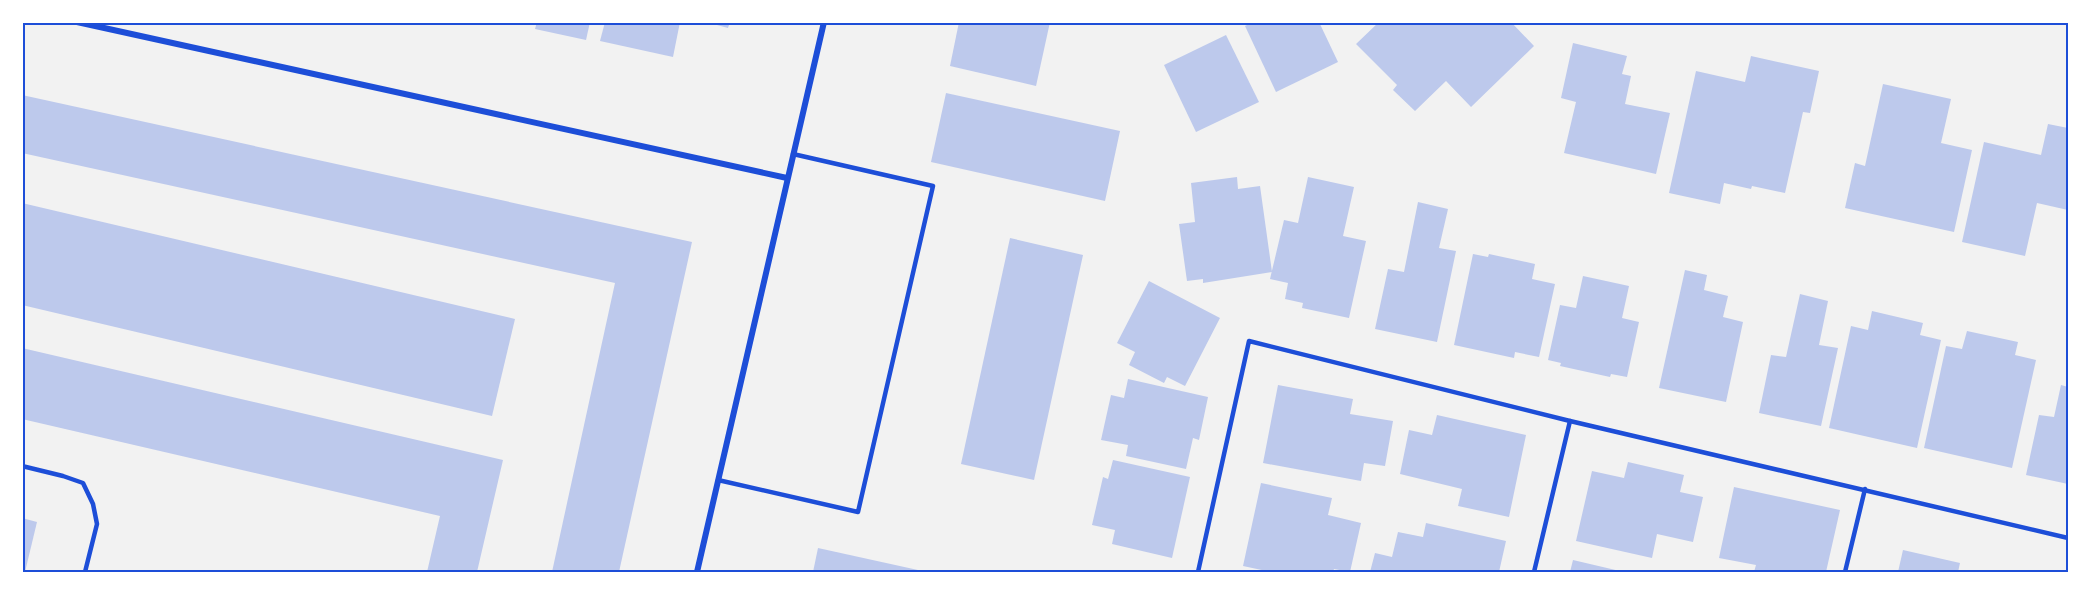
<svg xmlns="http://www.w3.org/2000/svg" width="2091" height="595" font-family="'Titillium Web',sans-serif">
  <rect width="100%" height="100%" fill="#f2f2f2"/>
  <g fill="#bdc9ec">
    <path d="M 537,22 L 590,22 L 586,40 L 535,29 Z"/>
    <path d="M 605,22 L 680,22 L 673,57 L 600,41 Z"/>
    <path d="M 706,22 L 730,22 L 728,28 Z"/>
    <path d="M 959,22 L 1050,22 L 1036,86 L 950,66 Z"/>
    <path d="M 1253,22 L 1319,22 L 1338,62 L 1276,92 L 1245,26 Z"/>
    <path d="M 1379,22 L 1511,22 L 1534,46 L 1471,107 L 1446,81 L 1415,111 L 1393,90 L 1397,85 L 1356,44 Z"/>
    <path d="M 1226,35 L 1259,102 L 1196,132 L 1164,65 Z"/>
    <path d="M 1573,43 L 1627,56 L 1622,74 L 1631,76 L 1625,104 L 1670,113 L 1656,174 L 1564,153 L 1576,102 L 1561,98 Z"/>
    <path d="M 1751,56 L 1819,71 L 1810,113 L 1803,112 L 1785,193 L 1752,186 L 1751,189 L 1724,183 L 1720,204 L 1669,193 L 1696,71 L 1745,82 Z"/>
    <path d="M 1883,84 L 1951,99 L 1941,143 L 1972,150 L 1954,232 L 1845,208 L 1855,163 L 1865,166 Z"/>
    <path d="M 946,93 L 1120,131 L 1105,201 L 931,162 Z"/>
    <path d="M 22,95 L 692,242 L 619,572 L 552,572 L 615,283 L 22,153 Z"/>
    <path d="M 2048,124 L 2068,128 L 2068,210 L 2037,203 L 2025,256 L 1962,242 L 1984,142 L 2041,155 Z"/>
    <path d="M 1237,177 L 1238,189 L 1260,186 L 1272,272 L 1203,283 L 1203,279 L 1187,281 L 1179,224 L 1195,222 L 1191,183 Z"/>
    <path d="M 1308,177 L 1354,187 L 1343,236 L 1366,241 L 1349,318 L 1302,308 L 1303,303 L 1285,299 L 1288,283 L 1270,279 L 1284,220 L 1298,223 Z"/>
    <path d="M 1418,202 L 1448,209 L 1439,248 L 1456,251 L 1437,342 L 1375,329 L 1388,269 L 1404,272 Z"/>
    <path d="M 22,203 L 515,319 L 492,416 L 22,305 Z"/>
    <path d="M 1010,238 L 1083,255 L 1034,480 L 961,464 Z"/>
    <path d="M 1473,254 L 1488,257 L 1489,254 L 1535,264 L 1532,279 L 1555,284 L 1539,357 L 1515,352 L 1514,358 L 1454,345 Z"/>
    <path d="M 1685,270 L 1707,275 L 1704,290 L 1728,296 L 1723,317 L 1743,322 L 1726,402 L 1659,388 Z"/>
    <path d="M 1583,276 L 1629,286 L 1622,318 L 1639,322 L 1627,377 L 1611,374 L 1610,377 L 1560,366 L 1561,363 L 1548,360 L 1560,305 L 1576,308 Z"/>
    <path d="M 1149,281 L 1220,318 L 1185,386 L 1167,377 L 1164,383 L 1129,365 L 1135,352 L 1117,343 Z"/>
    <path d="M 1800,294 L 1828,301 L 1819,345 L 1838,348 L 1821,426 L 1759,413 L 1771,355 L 1786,357 Z"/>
    <path d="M 1872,311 L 1923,323 L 1920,335 L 1941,340 L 1917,448 L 1829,428 L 1851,326 L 1868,330 Z"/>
    <path d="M 1967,331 L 2018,342 L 2015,355 L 2036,360 L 2012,468 L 1924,448 L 1946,346 L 1962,349 Z"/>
    <path d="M 22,348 L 503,460 L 477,572 L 427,572 L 440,516 L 22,419 Z"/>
    <path d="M 1128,379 L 1208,397 L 1199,440 L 1193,438 L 1186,469 L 1126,456 L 1128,445 L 1101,440 L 1111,395 L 1124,398 Z"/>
    <path d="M 1278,385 L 1353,399 L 1350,414 L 1393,421 L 1385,466 L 1364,463 L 1361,481 L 1263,463 Z"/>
    <path d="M 2061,385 L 2068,387 L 2068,484 L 2026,475 L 2039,415 L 2054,417 Z"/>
    <path d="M 1437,415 L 1526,435 L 1509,517 L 1458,506 L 1462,489 L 1400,474 L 1409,430 L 1432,435 Z"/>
    <path d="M 1113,460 L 1190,477 L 1172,558 L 1112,544 L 1115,530 L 1092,525 L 1103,477 L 1108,479 Z"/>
    <path d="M 1628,462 L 1684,475 L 1680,492 L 1703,497 L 1693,542 L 1657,534 L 1652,558 L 1576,541 L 1592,471 L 1624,478 Z"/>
    <path d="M 1261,483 L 1332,498 L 1328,515 L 1361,523 L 1350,572 L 1334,569 L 1333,572 L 1271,572 L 1243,566 Z"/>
    <path d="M 1734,487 L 1840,510 L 1826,572 L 1754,572 L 1756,565 L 1719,558 Z"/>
    <path d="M 22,518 L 37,522 L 25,572 L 22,572 Z"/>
    <path d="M 1426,523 L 1506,541 L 1499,572 L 1370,572 L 1375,553 L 1392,557 L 1398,532 L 1423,537 Z"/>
    <path d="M 818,548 L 927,572 L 813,572 Z"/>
    <path d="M 1903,550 L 1960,563 L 1958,572 L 1898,572 Z"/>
    <path d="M 1573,560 L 1624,572 L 1570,572 Z"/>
  </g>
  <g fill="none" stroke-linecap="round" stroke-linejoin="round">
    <g stroke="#1d4ed8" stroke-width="4.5">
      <path d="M 22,466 L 63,476 L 83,483 L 93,504 L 97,524 L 85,572"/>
      <path d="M 718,480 L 858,512 L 933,186 L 793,154"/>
      <path d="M 1198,572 L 1249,341 L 1570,421 L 2068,538"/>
      <path d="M 1534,572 L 1570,421"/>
      <path d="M 1845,572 L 1865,489"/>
    </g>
    <g stroke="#1d4ed8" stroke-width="6">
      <path d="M 77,22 L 787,178"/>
      <path d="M 697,572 L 824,22"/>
    </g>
  </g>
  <rect width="2091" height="595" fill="none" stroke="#ffffff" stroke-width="48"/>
  <rect x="24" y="24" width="2043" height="547" fill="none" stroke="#1d4ed8" stroke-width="2"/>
</svg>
